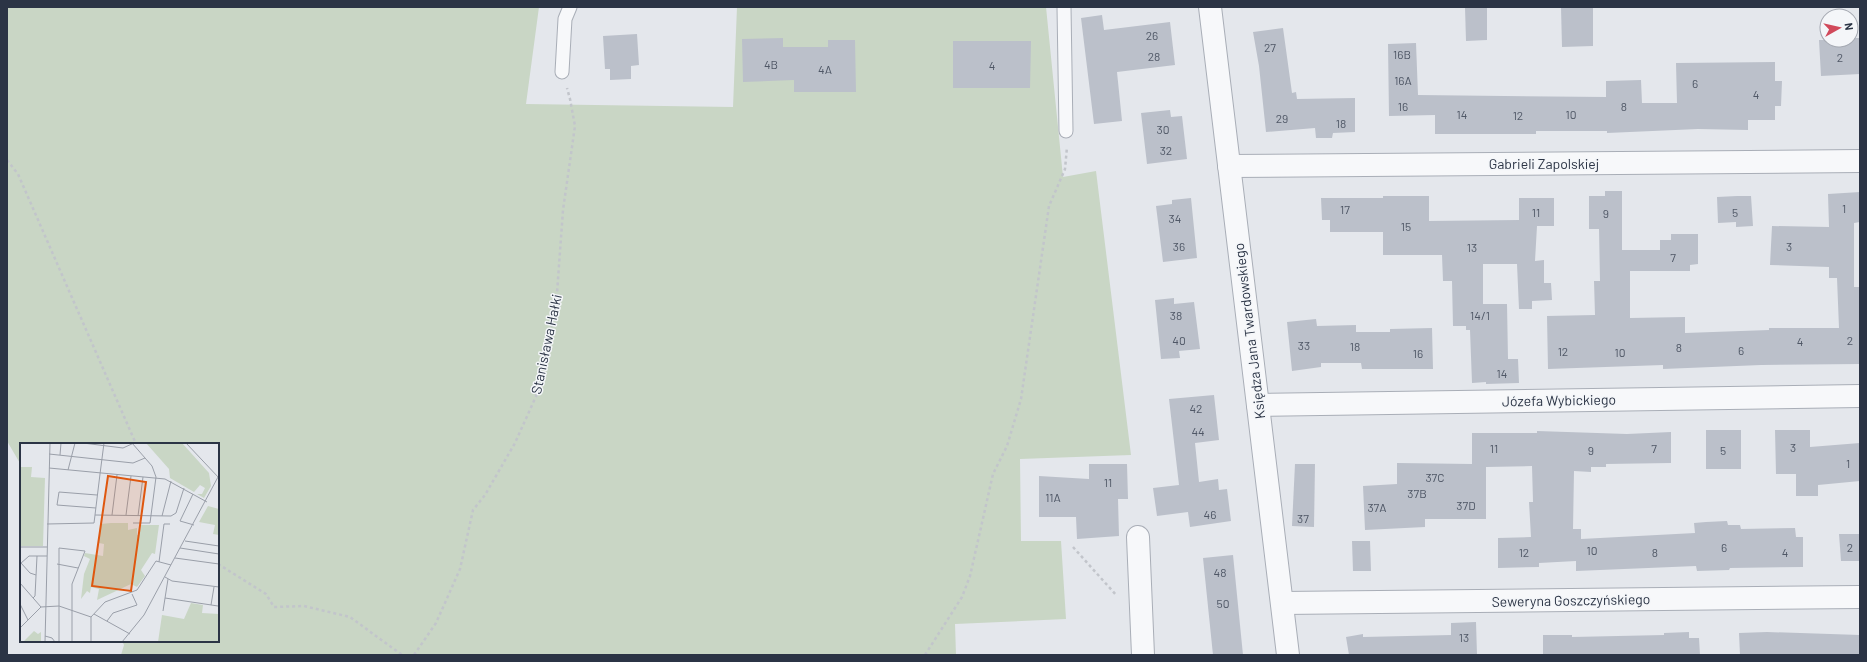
<svg xmlns="http://www.w3.org/2000/svg" width="1867" height="662" font-family="Barlow,sans-serif">
  <rect width="100%" height="100%" fill="#e4e7ec"/>
  <path fill="#c9d6c5" d="M 7,7 L 539,7 L 526,104 L 733,107 L 737,7 L 1046,7 L 1063,177 L 1096,171 L 1131,455 L 1020,459 L 1021,541 L 1061,541 L 1066,619 L 955,624 L 956,655 L 121,655 L 124,645 L 122,641 L 218,641 L 218,444 L 21,444 L 21,465 L 7,441 Z"/>
  <g fill="#bbc0ca">
    <path d="M 1465,7 L 1487,7 L 1487,40 L 1466,41 Z"/>
    <path d="M 1561,7 L 1593,7 L 1593,46 L 1562,47 Z"/>
    <path d="M 1102,15 L 1104,30 L 1170,22 L 1175,65 L 1117,72 L 1122,121 L 1094,124 L 1081,18 Z"/>
    <path d="M 1283,28 L 1292,93 L 1296,92 L 1297,99 L 1355,98 L 1355,132 L 1333,133 L 1332,138 L 1316,138 L 1315,128 L 1266,132 L 1259,66 L 1253,32 Z"/>
    <path d="M 637,34 L 639,65 L 631,66 L 631,79 L 610,80 L 610,69 L 605,69 L 603,36 Z"/>
    <path d="M 783,38 L 783,47 L 828,47 L 828,40 L 855,40 L 856,92 L 794,92 L 794,80 L 743,82 L 742,39 Z"/>
    <path d="M 1851,38 L 1860,38 L 1860,74 L 1821,76 L 1819,40 L 1851,40 Z"/>
    <path d="M 953,41 L 1031,41 L 1030,88 L 953,88 Z"/>
    <path d="M 1416,43 L 1418,95 L 1606,97 L 1606,81 L 1641,80 L 1642,103 L 1677,103 L 1676,63 L 1775,62 L 1775,81 L 1782,81 L 1781,106 L 1775,106 L 1775,120 L 1748,120 L 1748,130 L 1698,129 L 1607,133 L 1607,131 L 1536,131 L 1536,134 L 1435,134 L 1435,115 L 1389,116 L 1388,44 Z"/>
    <path d="M 1170,110 L 1171,117 L 1182,116 L 1187,159 L 1147,164 L 1141,113 Z"/>
    <path d="M 1605,191 L 1622,191 L 1622,250 L 1660,250 L 1660,240 L 1671,240 L 1671,234 L 1698,234 L 1698,264 L 1690,265 L 1690,271 L 1630,271 L 1630,318 L 1685,317 L 1685,333 L 1769,330 L 1769,328 L 1839,328 L 1837,278 L 1829,278 L 1829,267 L 1770,265 L 1772,226 L 1829,227 L 1828,194 L 1860,192 L 1860,222 L 1854,223 L 1854,287 L 1860,287 L 1860,364 L 1761,365 L 1663,369 L 1663,365 L 1548,369 L 1547,316 L 1595,315 L 1594,281 L 1600,281 L 1599,229 L 1589,229 L 1589,196 L 1605,196 Z"/>
    <path d="M 1383,196 L 1429,196 L 1429,221 L 1519,220 L 1519,198 L 1554,198 L 1554,226 L 1537,226 L 1535,261 L 1544,260 L 1544,283 L 1551,283 L 1552,300 L 1532,301 L 1532,309 L 1519,309 L 1517,264 L 1483,264 L 1483,304 L 1507,304 L 1508,359 L 1518,359 L 1519,383 L 1486,384 L 1486,382 L 1472,383 L 1470,330 L 1466,330 L 1466,326 L 1453,326 L 1452,281 L 1443,281 L 1442,255 L 1383,255 L 1383,232 L 1330,232 L 1330,220 L 1322,220 L 1321,198 L 1383,198 Z"/>
    <path d="M 1737,196 L 1751,196 L 1753,226 L 1736,227 L 1736,222 L 1718,223 L 1717,197 Z"/>
    <path d="M 1191,198 L 1197,258 L 1163,262 L 1156,206 L 1172,204 L 1172,200 Z"/>
    <path d="M 1174,298 L 1174,304 L 1194,302 L 1200,349 L 1179,351 L 1180,358 L 1161,359 L 1155,300 Z"/>
    <path d="M 1316,319 L 1317,326 L 1356,325 L 1356,332 L 1390,332 L 1390,329 L 1432,328 L 1433,369 L 1362,369 L 1361,363 L 1321,363 L 1321,367 L 1292,371 L 1287,322 Z"/>
    <path d="M 1214,395 L 1219,440 L 1195,443 L 1199,482 L 1218,479 L 1219,490 L 1227,489 L 1231,521 L 1190,527 L 1188,512 L 1157,516 L 1153,488 L 1179,485 L 1169,399 Z"/>
    <rect x="1706" y="430" width="35" height="39"/>
    <path d="M 1775,430 L 1810,430 L 1810,447 L 1860,443 L 1860,481 L 1818,485 L 1818,496 L 1796,496 L 1796,474 L 1776,474 Z"/>
    <path d="M 1537,431 L 1627,434 L 1671,432 L 1671,463 L 1606,464 L 1606,467 L 1591,467 L 1591,472 L 1574,471 L 1573,529 L 1581,529 L 1581,539 L 1695,533 L 1694,523 L 1706,522 L 1727,521 L 1728,525 L 1740,525 L 1741,529 L 1795,528 L 1796,537 L 1803,537 L 1803,567 L 1730,568 L 1729,570 L 1697,571 L 1696,566 L 1576,571 L 1576,561 L 1539,563 L 1539,567 L 1498,568 L 1498,538 L 1531,537 L 1529,502 L 1533,502 L 1532,466 L 1486,467 L 1486,519 L 1425,519 L 1425,527 L 1365,530 L 1363,486 L 1397,484 L 1397,463 L 1472,464 L 1472,433 L 1537,433 Z"/>
    <path d="M 1089,464 L 1127,464 L 1128,499 L 1118,499 L 1119,536 L 1077,539 L 1076,517 L 1039,517 L 1039,476 L 1089,479 Z"/>
    <path d="M 1295,464 L 1315,464 L 1314,527 L 1292,526 Z"/>
    <path d="M 1839,534 L 1860,534 L 1860,561 L 1841,561 Z"/>
    <path d="M 1352,541 L 1370,541 L 1371,571 L 1353,571 Z"/>
    <path d="M 1233,555 L 1243,655 L 1213,655 L 1203,558 Z"/>
    <path d="M 1476,622 L 1477,655 L 1349,655 L 1346,637 L 1363,634 L 1363,637 L 1451,635 L 1451,623 Z"/>
    <path d="M 1689,632 L 1689,638 L 1699,638 L 1700,655 L 1543,655 L 1543,635 L 1572,635 L 1572,637 L 1664,635 L 1664,633 Z"/>
    <path d="M 1767,632 L 1860,635 L 1860,655 L 1740,655 L 1739,633 Z"/>
  </g>
  <g fill="none" stroke-linecap="round" stroke-linejoin="round">
    <defs>
      <g id="service">
        <path d="M 1064,7 L 1066,131"/>
        <path d="M 562,72 L 565,19 L 570,7"/>
      </g>
      <g id="minor">
        <path d="M 1210,7 L 1288,655"/>
        <path d="M 1229,166 L 1860,161"/>
        <path d="M 1258,405 L 1860,396"/>
        <path d="M 1138,537 L 1143,655"/>
        <path d="M 1282,603 L 1860,597"/>
      </g>
    </defs>
    <use href="#service" stroke="#a9aeb7" stroke-width="15"/>
    <use href="#minor" stroke="#a9aeb7" stroke-width="24"/>
    <g stroke="#c2c5cb" stroke-width="2.5" stroke-dasharray="3 3" stroke-linecap="butt">
      <path d="M 7,160 L 18,174 L 136,444"/>
      <path d="M 1073,547 L 1117,596"/>
      <path d="M 218,564 L 266,594 L 274,607 L 304,606 L 350,617 L 402,655"/>
      <path d="M 414,655 L 436,623 L 460,569 L 473,510 L 485,495 L 515,443 L 537,394 L 556,307 L 563,210 L 575,126 L 570,99 L 567,88"/>
      <path d="M 925,655 L 962,597 L 970,576 L 993,474 L 1007,446 L 1021,399 L 1049,206 L 1065,169 L 1067,147"/>
    </g>
    <use href="#service" stroke="#f7f8fa" stroke-width="13"/>
    <use href="#minor" stroke="#f7f8fa" stroke-width="22"/>
  </g>
  <g text-anchor="middle" dominant-baseline="central" stroke-width="3" stroke-linejoin="round" paint-order="stroke">
    <g font-size="12" fill="#4f5766">
      <text x="1152" y="35">26</text>
      <text x="1270" y="47">27</text>
      <text x="1402" y="54">16B</text>
      <text x="1154" y="56">28</text>
      <text x="1840" y="57">2</text>
      <text x="771" y="64">4B</text>
      <text x="992" y="65">4</text>
      <text x="825" y="69">4A</text>
      <text x="1403" y="80">16A</text>
      <text x="1695" y="83">6</text>
      <text x="1756" y="94">4</text>
      <text x="1403" y="106">16</text>
      <text x="1624" y="106">8</text>
      <text x="1462" y="114">14</text>
      <text x="1571" y="114">10</text>
      <text x="1518" y="115">12</text>
      <text x="1282" y="118">29</text>
      <text x="1341" y="123">18</text>
      <text x="1163" y="129">30</text>
      <text x="1166" y="150">32</text>
      <text x="1844" y="208">1</text>
      <text x="1345" y="209">17</text>
      <text x="1536" y="212">11</text>
      <text x="1735" y="212">5</text>
      <text x="1606" y="213">9</text>
      <text x="1175" y="218">34</text>
      <text x="1406" y="226">15</text>
      <text x="1179" y="246">36</text>
      <text x="1789" y="246">3</text>
      <text x="1472" y="247">13</text>
      <text x="1673" y="257">7</text>
      <text x="1176" y="315">38</text>
      <text x="1480" y="315">14/1</text>
      <text x="1179" y="340">40</text>
      <text x="1850" y="340">2</text>
      <text x="1800" y="341">4</text>
      <text x="1304" y="345">33</text>
      <text x="1355" y="346">18</text>
      <text x="1679" y="347">8</text>
      <text x="1741" y="350">6</text>
      <text x="1563" y="351">12</text>
      <text x="1620" y="352">10</text>
      <text x="1418" y="353">16</text>
      <text x="1502" y="373">14</text>
      <text x="1196" y="408">42</text>
      <text x="1198" y="431">44</text>
      <text x="1793" y="447">3</text>
      <text x="1494" y="448">11</text>
      <text x="1654" y="448">7</text>
      <text x="1591" y="450">9</text>
      <text x="1723" y="450">5</text>
      <text x="1848" y="463">1</text>
      <text x="1435" y="477">37C</text>
      <text x="1108" y="482">11</text>
      <text x="1417" y="493">37B</text>
      <text x="1053" y="497">11A</text>
      <text x="1466" y="505">37D</text>
      <text x="1377" y="507">37A</text>
      <text x="1210" y="514">46</text>
      <text x="1303" y="518">37</text>
      <text x="1724" y="547">6</text>
      <text x="1850" y="547">2</text>
      <text x="1592" y="550">10</text>
      <text x="1524" y="552">12</text>
      <text x="1655" y="552">8</text>
      <text x="1785" y="552">4</text>
      <text x="1220" y="572">48</text>
      <text x="1223" y="603">50</text>
      <text x="1464" y="637">13</text>
    </g>
    <g font-size="14" fill="#2b3445" stroke="#f4f6f9">
      <text x="1544" y="163">Gabrieli Zapolskiej</text>
      <text transform="translate(1249 331) rotate(-97)">Księdza Jana Twardowskiego</text>
      <text transform="translate(546 344) rotate(-78)">Stanisława Hałki</text>
      <text transform="translate(1559 400) rotate(-1)">Józefa Wybickiego</text>
      <text transform="translate(1571 600) rotate(-1)">Seweryna Goszczyńskiego</text>
    </g>
  </g>
  <g transform="translate(20 443)">
    <rect width="199" height="199" fill="#e4e7ec"/>
    <path d="M 126,0 L 162,0 L 189,30 L 191,43 L 184,55 L 177,51 L 182,51 L 185,45 L 180,42 L 174,49 L 150,35 L 149,26 ZM 0,24 L 12,24 L 11,34 L 25,35 L 23,103 L 0,103 ZM 188,63 L 199,66 L 199,92 L 193,91 L 195,82 L 179,79 ZM 91,80 L 108,80 L 108,87 L 117,85 L 117,92 L 119,92 L 121,82 L 139,82 L 135,111 L 132,110 L 121,127 L 125,133 L 117,144 L 111,141 L 77,157 L 79,146 L 71,144 L 70,150 L 67,148 L 61,156 L 64,131 L 70,116 L 64,113 L 65,110 L 83,113 L 84,101 L 79,100 L 80,81 ZM 171,160 L 183,162 L 182,170 L 199,171 L 199,199 L 138,199 L 142,172 L 164,176 ZM 14,188 L 18,191 L 21,189 L 21,199 L 3,199 Z" fill="#c9d6c5"/>
    <path fill="none" stroke="#9a9fa9" stroke-width="1" d="M 63,0 L 103,5 L 114,0M 112,0 L 132,23 L 136,34 L 130,80 L 113,80M 166,0 L 199,35M 29,11 L 113,20 L 125,15M 40,12 L 41,0M 29,25 L 145,36 L 187,59M 48,27 L 55,0M 80,31 L 84,0M 173,51 L 160,78 L 174,82M 76,65 L 37,62 L 39,49 L 77,52M 75,72 L 80,31M 92,72 L 97,32M 106,72 L 111,33M 118,73 L 123,34M 142,73 L 151,38M 27,81 L 74,80 L 75,72 L 151,73 L 156,70 L 164,45M 165,98 L 199,103M 0,104 L 27,104M 160,105 L 199,111M 155,115 L 199,121M 139,119 L 144,81 L 150,81M 1,120 L 10,130 L 16,132M 0,121 L 9,113 L 27,113M 37,121 L 58,125M 145,134 L 152,138 L 199,144M 0,140 L 21,164M 13,155 L 15,153 L 17,113M 145,155 L 198,163M 0,161 L 8,177M 191,162 L 194,144M 21,164 L 39,163 L 71,174M 143,168 L 148,136M 74,171 L 110,191M 71,174 L 85,159 L 117,147 L 136,118 L 151,122M 71,174 L 71,199M 87,178 L 93,170 L 117,162 L 112,151M 0,185 L 21,164M 25,193 L 32,195 L 35,199M 25,199 L 30,0M 39,199 L 39,105 L 65,108 L 52,141 L 52,199M 102,199 L 124,172 L 198,34"/>
    <path fill="#df570f" fill-opacity="0.15" stroke="#df570f" stroke-width="2" d="M 88,33 L 126,39 L 111,148 L 72,143 Z"/>
    <rect width="199" height="199" fill="none" stroke="#2b3445" stroke-width="2"/>
  </g>
  <rect width="1867" height="662" fill="none" stroke="#2b3445" stroke-width="16"/>
  <g transform="translate(1839 28) rotate(82)"><circle r="19" fill="#f4f6f9" stroke="#a4a8b1"/>
  <path d="M0-3L7 15L0 10L-7 15Z" fill="#d1495b"/>
  <text y="-6" font-size="11" font-weight="bold" text-anchor="middle" fill="#2b3445">N</text>
  </g>
</svg>
